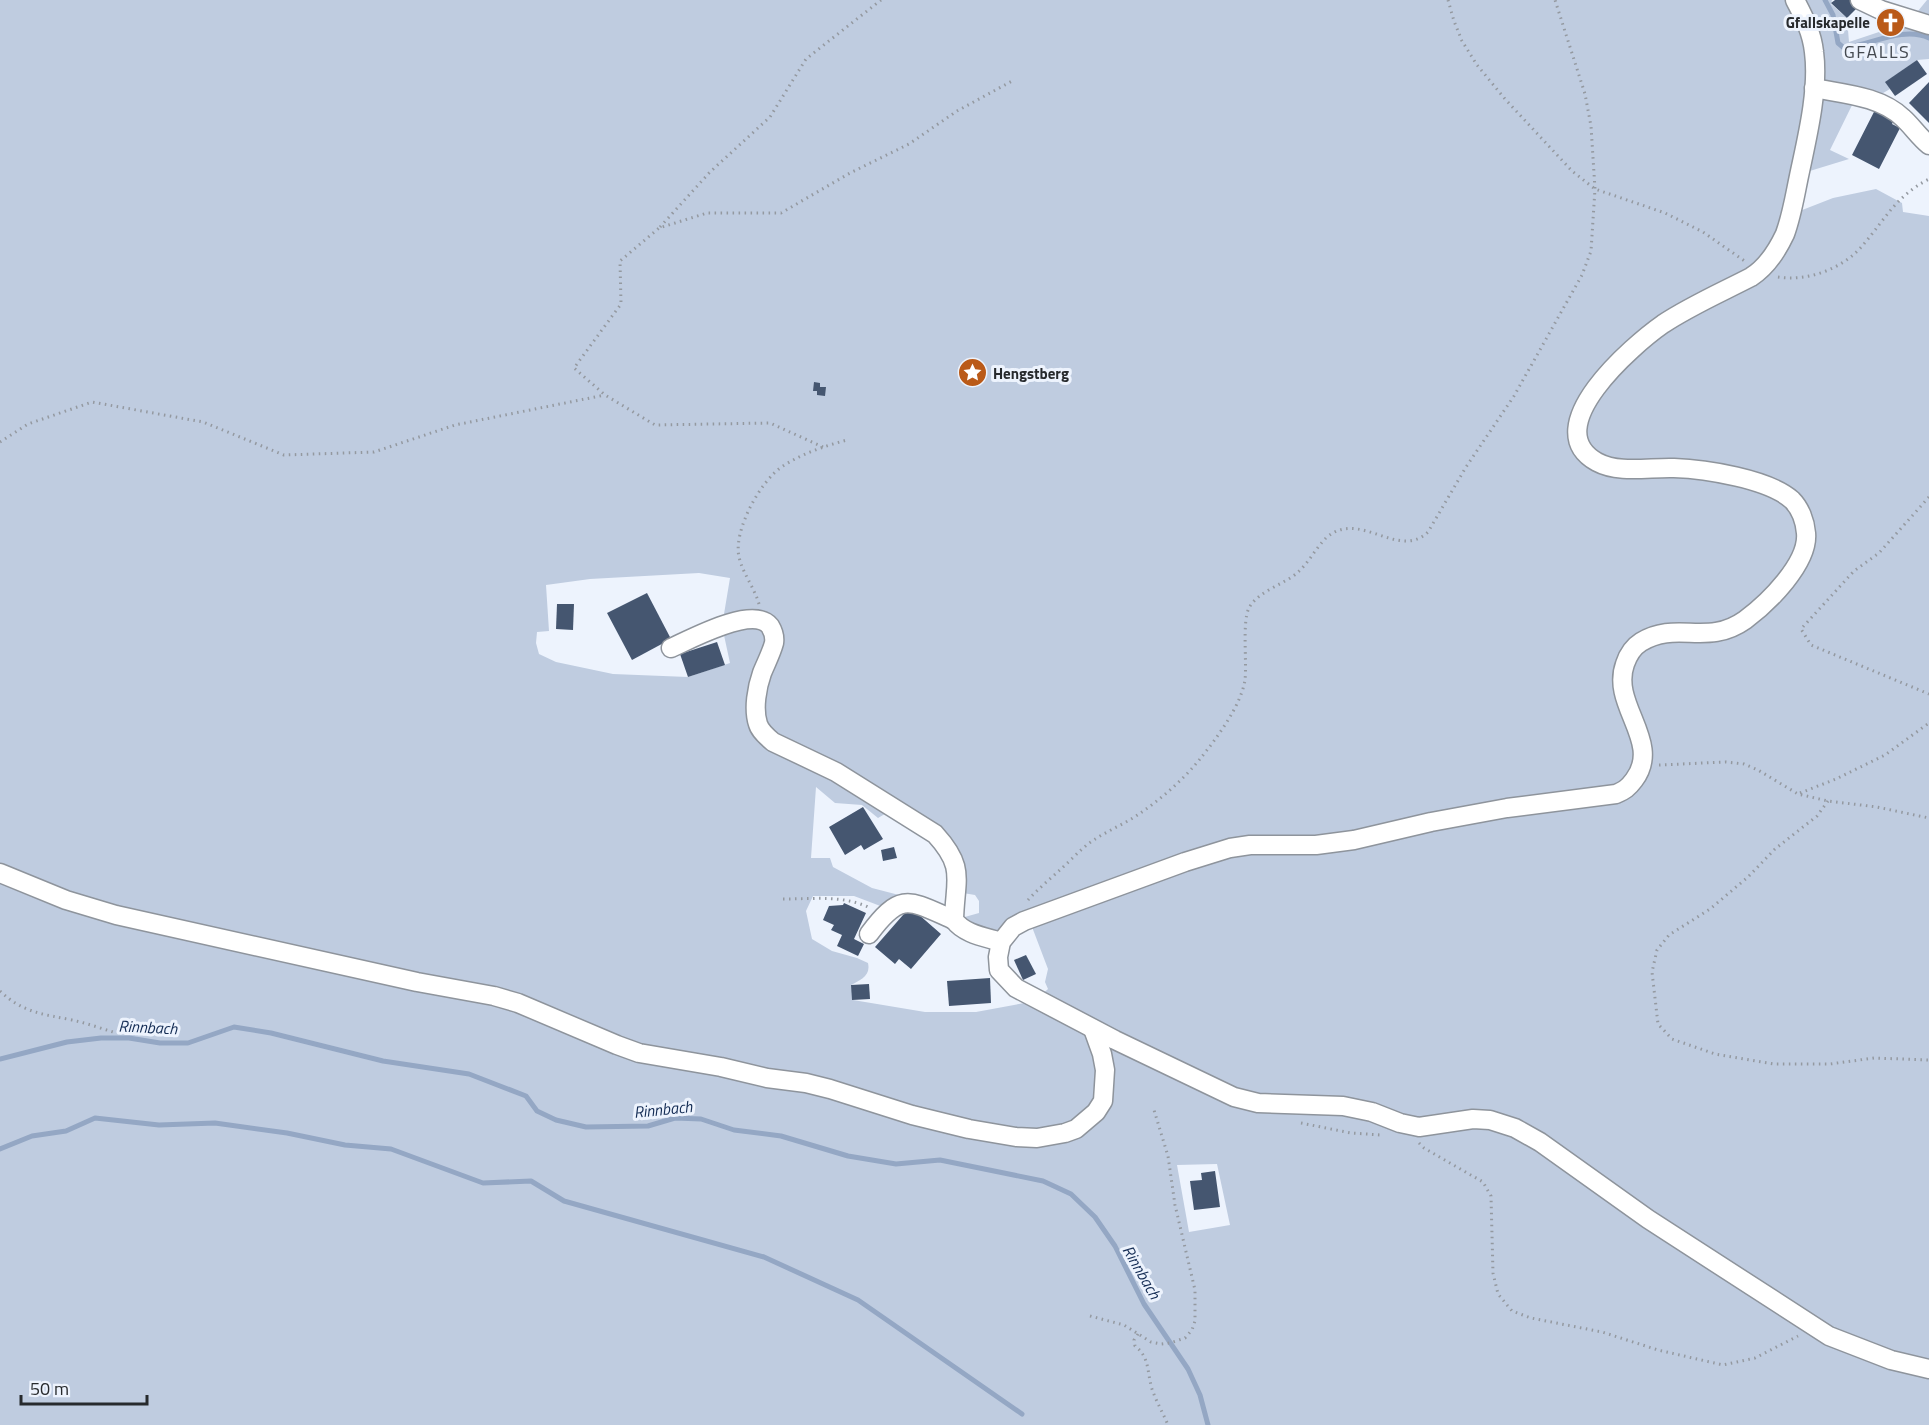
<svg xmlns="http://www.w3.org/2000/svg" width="1929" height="1425" font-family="'Titillium Web',sans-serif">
  <rect width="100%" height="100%" fill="#edf3fd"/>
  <path fill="#bfcce0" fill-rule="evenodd" d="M 0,0 L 1832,0 L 1831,4 L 1847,18 L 1849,42 L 1909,22 L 1927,0 L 1929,0 L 1929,59 L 1917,60 L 1886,82 L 1890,89 L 1871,100 L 1856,97 L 1830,150 L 1849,159 L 1800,174 L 1792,214 L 1833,198 L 1876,189 L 1902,203 L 1903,212 L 1929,216 L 1929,1425 L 0,1425 ZM 699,573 L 730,578 L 722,626 L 730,663 L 688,677 L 613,674 L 556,662 L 539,654 L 536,643 L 537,632 L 549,631 L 546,585 L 590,579 ZM 816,787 L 835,803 L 862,805 L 878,818 L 895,808 L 956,865 L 957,892 L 975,895 L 979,901 L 979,913 L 954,920 L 1001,942 L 1029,919 L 1048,969 L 1045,982 L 1048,989 L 1037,999 L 1030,1002 L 976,1012 L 925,1012 L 853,1000 L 851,985 C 860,980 871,976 868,963 L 857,958 L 832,951 L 812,939 L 806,911 L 813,896 L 854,896 L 883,907 L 905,902 L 899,895 L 872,888 L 833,867 L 830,858 L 811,858 ZM 1217,1164 L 1230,1225 L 1189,1232 L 1177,1165 Z"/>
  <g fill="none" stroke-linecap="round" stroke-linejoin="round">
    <g stroke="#94a7c4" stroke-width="5">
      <path d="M 1825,0 L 1833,15 L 1838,43 L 1844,48 C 1871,45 1903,26 1929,38"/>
      <path d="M 0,1059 L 67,1042 L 101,1038 L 129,1038 L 160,1043 L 188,1043 L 234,1027 L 271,1033 L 383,1061 L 469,1074 L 526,1096 L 537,1111 L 556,1120 L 586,1127 L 648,1126 L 675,1118 L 701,1119 L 734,1130 L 781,1136 L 848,1156 L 896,1164 L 940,1160 L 1043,1181 L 1071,1194 L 1095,1217 L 1115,1246 L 1144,1304 L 1188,1369 L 1200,1395 L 1208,1425"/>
      <path d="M 0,1149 L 32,1136 L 66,1131 L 95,1118 L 159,1125 L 215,1123 L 287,1133 L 345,1145 L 391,1149 L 483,1183 L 531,1181 L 564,1201 L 764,1257 L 858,1300 L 1022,1414"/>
    </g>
  </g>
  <g fill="#455670">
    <path d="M 1835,0 L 1850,0 L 1858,7 L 1847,18 L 1831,3 Z"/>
    <path d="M 1917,60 L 1927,74 L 1895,96 L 1885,82 Z"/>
    <path d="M 1929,82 L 1929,123 L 1909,103 Z"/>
    <path d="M 1877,106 L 1896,116 L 1892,124 L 1900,128 L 1879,169 L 1852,155 Z"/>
    <path d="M 814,382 L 820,383 L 820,387 L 826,387 L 825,396 L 817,395 L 817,391 L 813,391 Z"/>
    <path d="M 647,593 L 671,639 L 632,660 L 607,613 Z"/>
    <path d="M 557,604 L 574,604 L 573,630 L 556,629 Z"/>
    <path d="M 717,642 L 725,665 L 688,677 L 680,654 Z"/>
    <path d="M 863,807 L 883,839 L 864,850 L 861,845 L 845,855 L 829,827 Z"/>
    <path d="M 894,847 L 897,858 L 883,861 L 881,850 Z"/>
    <path d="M 844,903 L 866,913 L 854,939 L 864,944 L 858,956 L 837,946 L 842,935 L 831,930 L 834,925 L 823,920 L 829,906 L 843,905 Z"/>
    <path d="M 910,907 L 941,934 L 911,969 L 899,959 L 895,964 L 875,947 Z"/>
    <path d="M 1026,955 L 1036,974 L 1023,980 L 1014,960 Z"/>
    <path d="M 990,978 L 991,1003 L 949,1006 L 947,981 Z"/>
    <path d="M 869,984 L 870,999 L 852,1000 L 851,985 Z"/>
    <path d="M 1215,1171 L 1220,1207 L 1194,1210 L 1190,1181 L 1202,1180 L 1201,1173 Z"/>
  </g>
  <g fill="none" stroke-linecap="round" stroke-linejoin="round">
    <defs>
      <g id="minor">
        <path d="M 1795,0 C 1804,17 1812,33 1814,52 C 1819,90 1807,138 1799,176 C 1795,195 1792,215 1785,234 C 1777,251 1767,267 1751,277 C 1722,292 1690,306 1663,324 C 1633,345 1536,428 1597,462 C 1619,474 1650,467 1674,468 C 1705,469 1769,479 1792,500 C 1800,508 1805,521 1806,533 C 1809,563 1768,603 1745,620 C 1707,647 1677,620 1641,642 C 1633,647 1628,655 1625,664 C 1610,705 1663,742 1634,780 C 1628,788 1625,790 1616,794 L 1507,808 L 1431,822 L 1354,840 L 1316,845 L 1250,845 L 1230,848 L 1185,862 L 1024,921 L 1013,927 L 1001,942 L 998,957 L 999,970 L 1016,988 L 1115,1040 L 1234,1097 L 1258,1103 L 1343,1106 L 1372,1112 L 1400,1123 L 1419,1127 L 1473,1119 L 1490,1120 L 1515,1128 L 1540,1142 L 1648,1219 L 1829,1336 L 1891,1360 L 1929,1369"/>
        <path d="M 1860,0 L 1881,10 L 1929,25"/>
        <path d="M 1814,88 C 1844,94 1880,96 1903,118 C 1912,126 1919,137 1929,145"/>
        <path d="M 671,648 C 691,639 753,605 770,626 C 773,631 775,637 774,643 C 771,654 766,663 762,673 C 757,687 753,709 758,724 C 760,731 767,737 773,742 L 836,772 L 935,834 C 966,868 955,879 954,920 C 964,934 985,937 1001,942"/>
        <path d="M 0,873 L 66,900 L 116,915 L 417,982 L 494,996 L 518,1003 L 617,1045 L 639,1053 L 721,1067 L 767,1078 L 806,1083 L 830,1089 L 912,1115 L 969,1129 L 1016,1137 L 1037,1138 L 1065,1133 L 1076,1129 L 1096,1112 L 1103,1101 L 1105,1070 L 1102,1054 L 1093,1029"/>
        <path d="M 869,934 C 901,891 909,900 954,920"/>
      </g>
    </defs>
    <use href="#minor" stroke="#8e949c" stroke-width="21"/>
    <g stroke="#9499a0" stroke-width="3" stroke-dasharray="1.5 4.5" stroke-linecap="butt">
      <path d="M 1448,0 L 1454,21 L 1462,41 L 1477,65 L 1505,99 L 1572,171 L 1595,189 L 1665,213 L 1703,232 L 1746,262"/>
      <path d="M 660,227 L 710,172 L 770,117 L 806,59 L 881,0"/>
      <path d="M 1778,277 C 1808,282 1844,268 1863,245 C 1886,218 1896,196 1929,179"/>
      <path d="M 0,442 L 28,424 L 92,402 L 203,422 L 284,455 L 374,452 L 455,425 L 605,395"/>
      <path d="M 823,447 L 770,423 L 655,425 L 605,395 L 574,368 L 621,304 L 620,261 L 659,228 L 707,213 L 781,213 L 850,173 L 909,144 L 957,111 L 1014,80"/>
      <path d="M 1929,497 L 1879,553 L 1854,571 L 1801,629 L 1811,645 L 1929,694"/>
      <path d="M 759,604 C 754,587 743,574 739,557 C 733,530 761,480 783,466 C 803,453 825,446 847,440"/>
      <path d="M 1659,765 L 1726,762 L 1744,764 L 1758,770 L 1798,794 L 1828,801 L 1877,807 L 1929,818"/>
      <path d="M 1800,793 L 1836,779 L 1885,755 L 1929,723"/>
      <path d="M 1828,801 L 1817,816 L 1775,849 L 1748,877 L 1710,909 L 1669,935 L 1657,950 L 1652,972 L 1658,1024 L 1672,1039 L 1715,1054 L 1774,1064 L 1830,1064 L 1874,1058 L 1929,1060"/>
      <path d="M 783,899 C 812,899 842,895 868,907"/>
      <path d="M 1028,900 C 1038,889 1050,879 1061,869 C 1070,861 1079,851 1088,844 C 1104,832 1123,825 1139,814 C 1161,799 1183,780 1200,759 C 1216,739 1241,706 1245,680 C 1247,662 1242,621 1249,608 C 1258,591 1283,585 1297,573 C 1308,564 1315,549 1326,538 C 1359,508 1398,561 1428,532 L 1466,467 L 1514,396 L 1582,275 L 1591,251 L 1595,189 L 1591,126 L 1585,94 L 1555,0"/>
      <path d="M 0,991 C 23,1013 43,1014 72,1020 C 86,1023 100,1028 113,1032"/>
      <path d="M 1301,1123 L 1351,1133 L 1381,1135"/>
      <path d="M 1419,1143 L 1424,1148 L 1483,1182 L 1491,1196 L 1493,1273 L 1498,1294 L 1512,1311 L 1531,1318 L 1602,1332 L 1658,1350 L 1723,1365 L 1755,1358 L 1798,1336"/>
      <path d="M 1090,1316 L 1124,1325 L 1151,1342 L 1161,1344 L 1170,1343 L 1185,1338 L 1192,1330 L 1195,1321 L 1195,1290 L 1175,1205 L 1168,1156 L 1154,1110"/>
      <path d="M 1138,1334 L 1134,1340 L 1135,1346 C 1150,1357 1147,1373 1152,1389 C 1156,1401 1163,1413 1168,1425"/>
    </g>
    <use href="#minor" stroke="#fff" stroke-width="18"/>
  </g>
  <defs>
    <symbol id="church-disc" viewBox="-11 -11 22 22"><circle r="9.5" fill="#ba5a18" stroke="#edf3fd"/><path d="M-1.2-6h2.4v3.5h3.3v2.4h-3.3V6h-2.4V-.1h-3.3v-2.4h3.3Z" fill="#fff"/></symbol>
    <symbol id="sight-disc" viewBox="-11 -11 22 22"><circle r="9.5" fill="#ba5a18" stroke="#edf3fd"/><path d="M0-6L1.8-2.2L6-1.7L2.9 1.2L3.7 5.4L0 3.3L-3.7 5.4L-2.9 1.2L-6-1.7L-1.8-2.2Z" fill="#fff"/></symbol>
  </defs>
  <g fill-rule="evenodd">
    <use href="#church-disc" x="1874" y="6" width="33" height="33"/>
    <use href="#sight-disc" x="956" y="356" width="33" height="33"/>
  </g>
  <g text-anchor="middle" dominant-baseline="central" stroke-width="6" stroke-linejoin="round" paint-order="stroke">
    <g font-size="15" font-weight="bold" fill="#272a2d" stroke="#edf3fd" text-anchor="end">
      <text x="1870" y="22">Gfallskapelle</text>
      <text x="993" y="373" text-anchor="start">Hengstberg</text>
    </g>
    <g font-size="16" font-style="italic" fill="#142c54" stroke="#edf3fd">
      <text transform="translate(148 1027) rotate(3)">Rinnbach</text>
      <text transform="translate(663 1109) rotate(-6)">Rinnbach</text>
      <text transform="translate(1142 1272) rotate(60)">Rinnbach</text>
    </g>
    <g font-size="18" letter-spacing="1.5" fill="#444950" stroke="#edf3fd">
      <text x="1877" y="51">GFALLS</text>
    </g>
  </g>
  <path d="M21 1395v9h126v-9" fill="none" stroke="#272a2d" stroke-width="3"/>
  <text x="30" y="1395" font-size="18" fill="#272a2d" stroke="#edf3fd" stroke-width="4.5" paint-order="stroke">50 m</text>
</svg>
